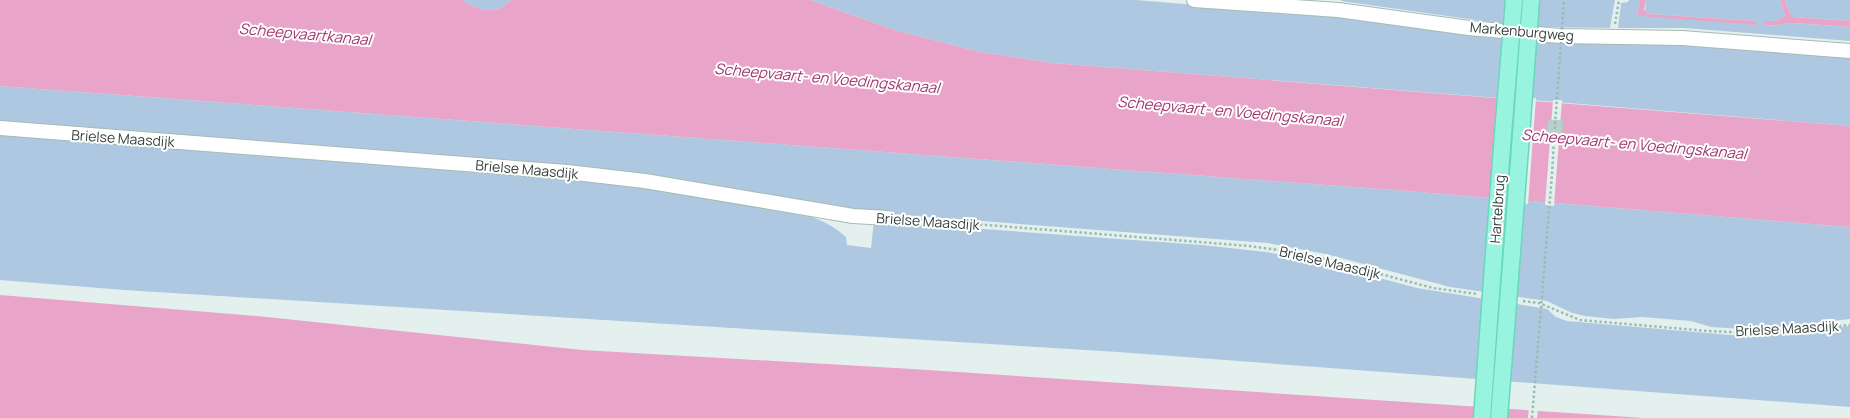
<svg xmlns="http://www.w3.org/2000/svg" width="1850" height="418" font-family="Manrope,sans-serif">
  <rect width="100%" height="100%" fill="#e3f0ed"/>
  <g fill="#afc8e1">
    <path d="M 462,0 L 511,0 C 496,16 479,11 462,0 Z"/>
    <path d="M 810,0 L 1136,0 L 1354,18 L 1503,38 L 1498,98 L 1052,63 L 980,52 L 894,30 Z"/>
    <path d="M 1341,0 L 1506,0 L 1504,24 L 1341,1 Z"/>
    <path d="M 1539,0 L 1615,0 L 1610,28 L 1538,27 Z"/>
    <path d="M 1629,0 L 1640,0 L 1637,14 L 1756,25 L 1757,21 L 1648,14 L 1645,12 L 1646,0 L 1780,0 L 1785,15 C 1780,22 1772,21 1764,21 L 1764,26 L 1794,23 L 1850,27 L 1850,41 L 1684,28 L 1618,28 L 1621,3 L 1628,2 Z"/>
    <path d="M 1785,0 L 1850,0 L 1850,21 L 1793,17 L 1788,9 Z"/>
    <path d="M 1535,40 L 1670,44 L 1850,57 L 1850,126 L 1531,100 Z"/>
    <path d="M 0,86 L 1407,191 L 1850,227 L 1850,319 L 1762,329 L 1743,329 L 1711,327 L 1691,321 L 1642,317 L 1614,319 L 1585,316 L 1572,313 L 1547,301 L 1450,287 L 1326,254 L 1268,243 L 877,213 L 600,170 L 545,163 L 0,123 Z"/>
    <path d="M 0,135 L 594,180 L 809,216 C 824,221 835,227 846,237 L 847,245 L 871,248 L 874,221 L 1202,245 L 1266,252 L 1312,260 L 1417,288 L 1547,309 L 1556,317 L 1567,321 L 1754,337 L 1850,326 L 1850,407 L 1118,352 L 124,290 L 0,280 Z"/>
  </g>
  <g fill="#e8a4c9">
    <path d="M 0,0 L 462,0 C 479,11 496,16 511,0 L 810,0 L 894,30 L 980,52 L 1052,63 L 1850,126 L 1850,227 L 1407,191 L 0,86 Z"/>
    <path d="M 1640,0 L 1646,0 L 1644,10 L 1648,14 L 1757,21 L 1756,25 L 1641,16 L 1637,14 Z"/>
    <path d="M 1780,0 L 1785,0 L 1788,9 L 1793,17 L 1850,21 L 1850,27 L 1794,23 L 1764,26 L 1764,21 C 1772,21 1780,22 1785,15 Z"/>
    <path d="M 0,295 L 257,316 L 582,350 L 913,369 L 1644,418 L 0,418 Z"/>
  </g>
  <g fill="#e3f0ed">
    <path d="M 1497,95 L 1536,98 L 1528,204 L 1489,200 Z"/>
    <path d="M 1553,100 L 1562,100 L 1554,206 L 1545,205 Z"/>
    <path d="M 1529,407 L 1538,408 L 1537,418 L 1528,418 Z"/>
  </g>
  <path fill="#bad0c9" stroke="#aecac1" d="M 1548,120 L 1563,121 L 1561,142 L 1546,141 Z"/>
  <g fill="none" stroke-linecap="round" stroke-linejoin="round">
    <defs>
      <g id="minor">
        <path d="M 1194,0 L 1338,10 L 1469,28 L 1560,36 L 1682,38 L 1850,51"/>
        <path d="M 0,128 L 567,172 L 645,181 L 853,216 L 888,218"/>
      </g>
      <g id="major">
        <path d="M 1495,239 L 1503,134"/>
        <path d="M 1513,239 L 1521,135"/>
      </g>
    </defs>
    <use href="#minor" stroke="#a7bab4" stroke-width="16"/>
    <use href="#major" stroke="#6ad7bc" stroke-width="19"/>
    <g stroke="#9abbb1" stroke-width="2.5" stroke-dasharray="2.5 2.5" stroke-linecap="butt">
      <path d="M 1615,24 L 1619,0"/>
      <path d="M 1552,174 L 1554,139"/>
      <path d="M 900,218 L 1249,246 L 1301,253 L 1433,288 L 1477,294"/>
      <path d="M 1523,301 L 1539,303 L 1580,320 L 1708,331 L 1753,333 L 1850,325"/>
    </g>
    <use href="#minor" stroke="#fff" stroke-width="14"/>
    <use href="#major" stroke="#98f4df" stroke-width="16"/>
    <defs>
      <g id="major-bridge">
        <path d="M 1503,134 L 1514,0"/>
        <path d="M 1521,135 L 1531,0"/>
        <path d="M 1482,418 L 1495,239"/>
        <path d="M 1499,418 L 1513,239"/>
      </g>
    </defs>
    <use href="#major-bridge" stroke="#6ad7bc" stroke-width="19" stroke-linecap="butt"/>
    <g stroke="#9abbb1" stroke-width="2.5" stroke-dasharray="2.5 2.5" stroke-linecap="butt">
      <path d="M 1554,139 L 1564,0"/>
      <path d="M 1532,418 L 1552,174"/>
    </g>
    <use href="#major-bridge" stroke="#98f4df" stroke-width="16"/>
  </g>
  <g text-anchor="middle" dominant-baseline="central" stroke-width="4" stroke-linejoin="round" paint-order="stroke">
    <g font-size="14" fill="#34413d" stroke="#fff">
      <text transform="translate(1522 31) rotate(5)">Markenburgweg</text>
      <text transform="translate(123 138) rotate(4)">Brielse Maasdijk</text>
      <text transform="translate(527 169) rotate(5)">Brielse Maasdijk</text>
      <text transform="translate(1497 209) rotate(-86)">Hartelbrug</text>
      <text transform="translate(928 221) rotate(4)">Brielse Maasdijk</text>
      <text transform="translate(1330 262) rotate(13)">Brielse Maasdijk</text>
      <text transform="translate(1787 328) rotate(-3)">Brielse Maasdijk</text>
    </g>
    <g font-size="15" font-style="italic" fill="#a23870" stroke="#fff">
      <text transform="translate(305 34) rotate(5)">Scheepvaartkanaal</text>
      <text transform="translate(827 78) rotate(5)">Scheepvaart- en Voedingskanaal</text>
      <text transform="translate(1230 111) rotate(5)">Scheepvaart- en Voedingskanaal</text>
      <text transform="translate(1634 144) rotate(5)">Scheepvaart- en Voedingskanaal</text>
    </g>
  </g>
</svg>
